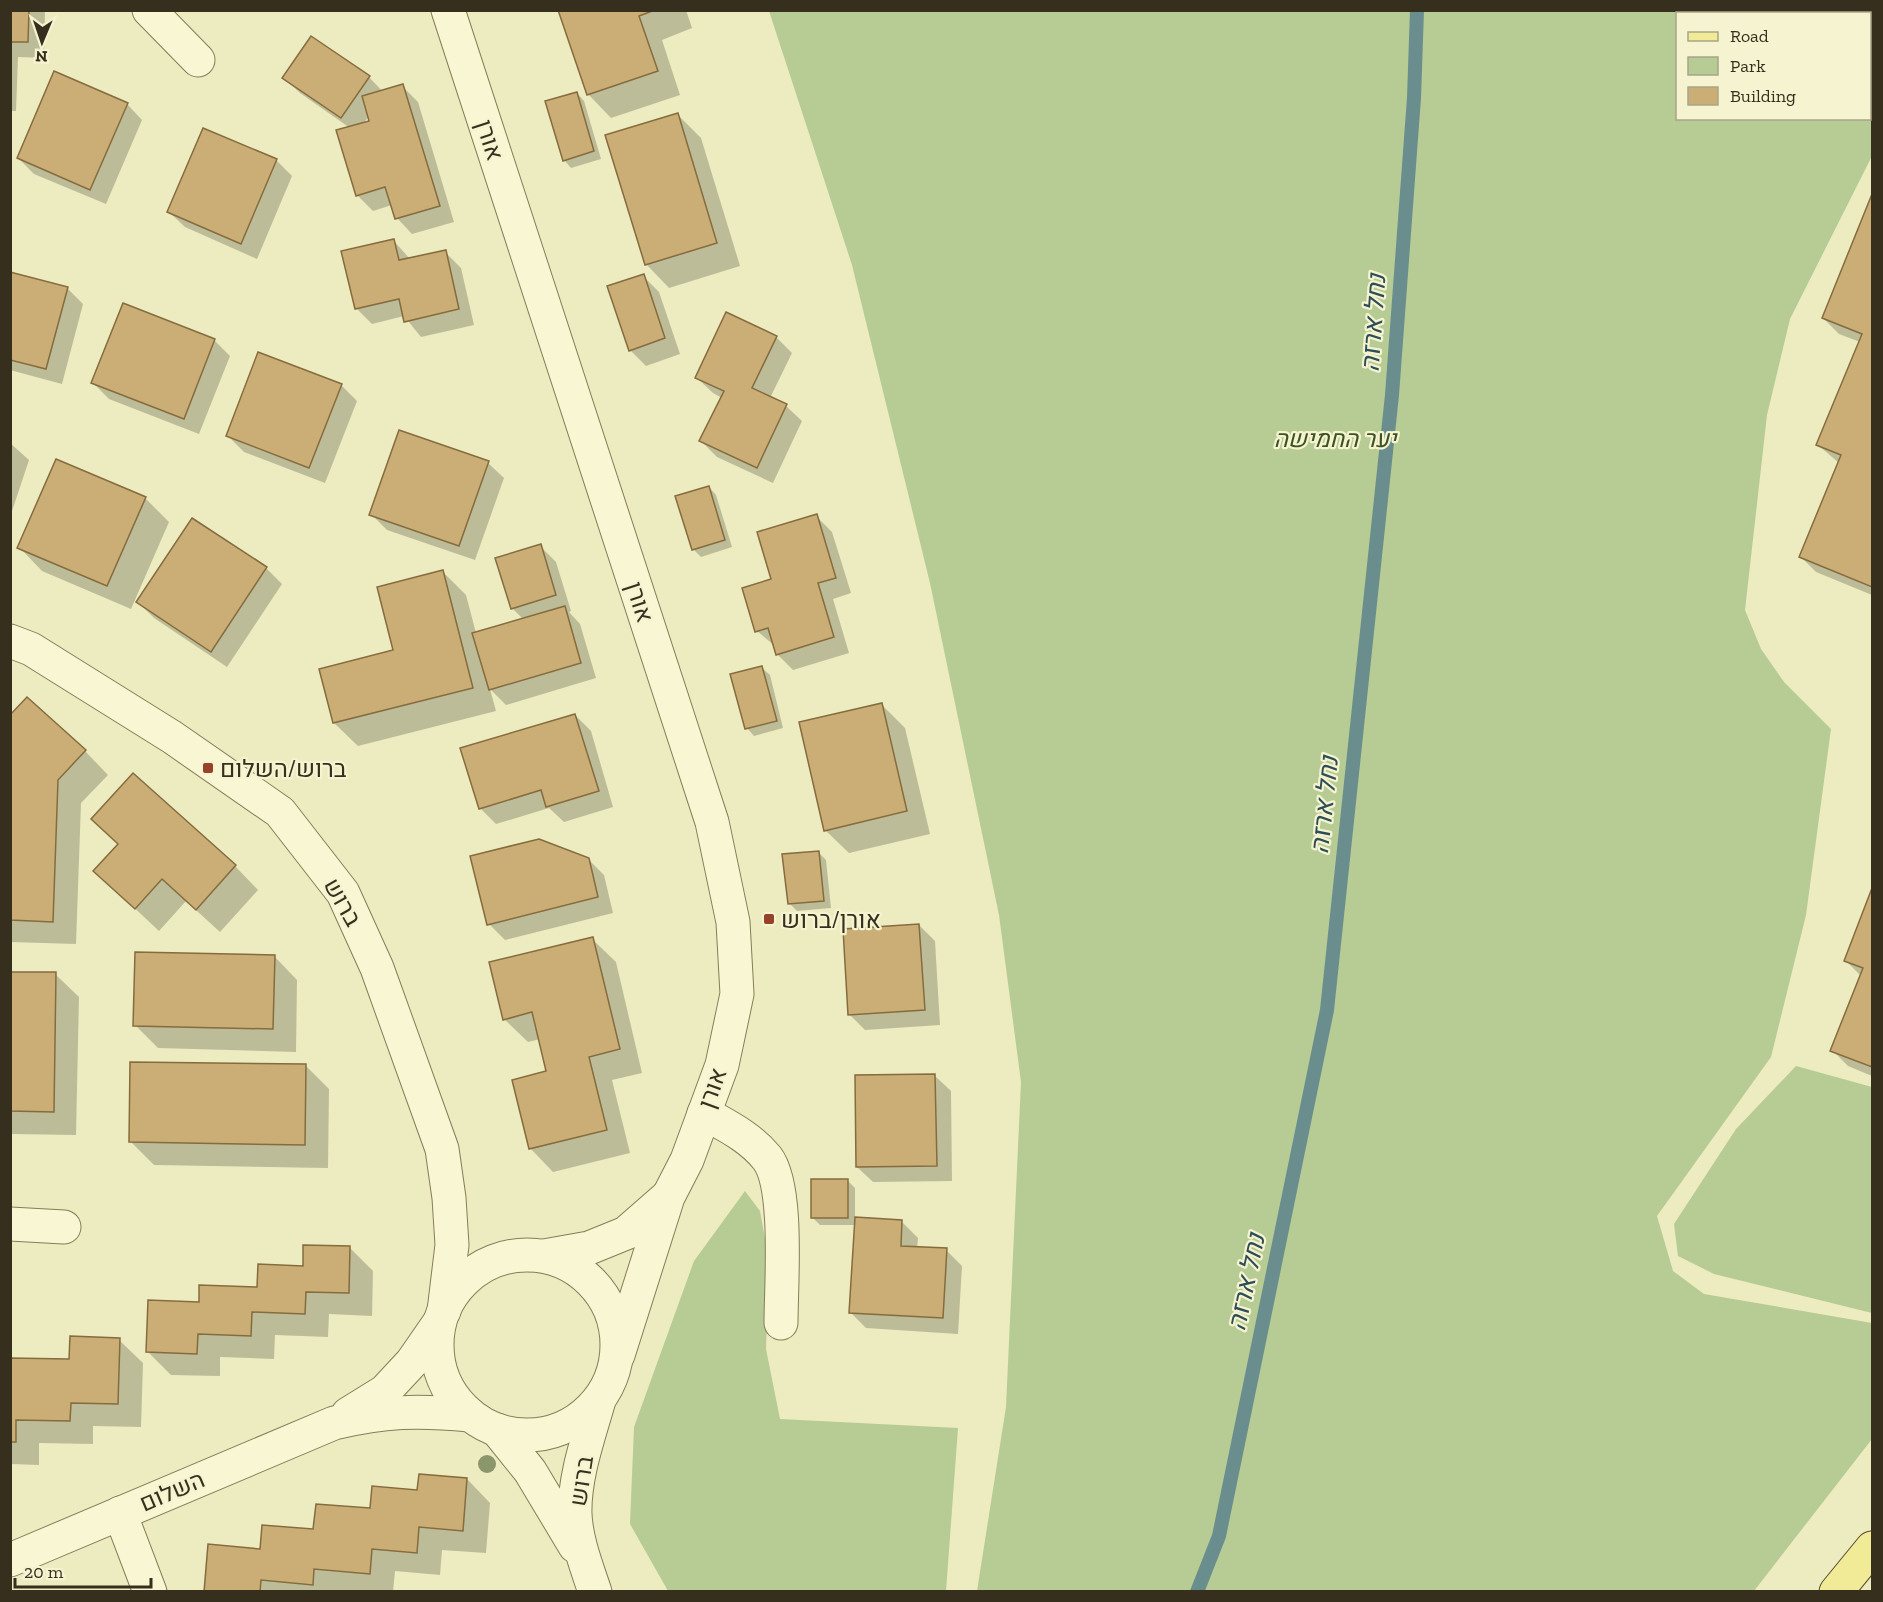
<svg xmlns="http://www.w3.org/2000/svg" width="1883" height="1602" font-family="'Zilla Slab',Heebo,serif">
  <rect width="100%" height="100%" fill="#edebc0"/>
  <g fill="#b7cb94" fill-rule="evenodd">
    <path d="M 769,11 L 1872,11 L 1872,156 L 1790,319 L 1767,415 L 1745,610 L 1761,649 L 1784,682 L 1831,729 L 1806,915 L 1771,1057 L 1657,1216 L 1673,1271 L 1704,1294 L 1872,1323 L 1872,1439 L 1754,1591 L 977,1591 L 1006,1407 L 1021,1082 L 999,915 L 930,583 L 852,265 ZM 1678,14 L 1870,14 L 1870,118 L 1678,118 Z"/>
    <path d="M 1796,1066 L 1872,1087 L 1872,1313 L 1714,1274 L 1678,1256 L 1674,1224 L 1736,1129 Z"/>
    <path d="M 745,1191 L 760,1211 L 769,1261 L 766,1349 L 780,1419 L 958,1428 L 946,1591 L 668,1591 L 630,1524 L 634,1427 L 694,1261 Z"/>
  </g>
  <g fill="#0003" fill-rule="evenodd">
    <path d="M 10,10 L 45,10 L 44,58 L 18,57 L 16,111 L 10,111 Z"/>
    <path d="M 559,10 L 686,10 L 692,28 L 662,40 L 680,95 L 611,118 L 588,94 Z"/>
    <path d="M 369,77 L 383,92 L 402,86 L 418,102 L 454,222 L 412,234 L 397,218 L 392,205 L 373,211 L 357,195 L 350,128 L 300,93 L 284,78 ZM 369,116 L 371,122 L 363,124 Z"/>
    <path d="M 577,93 L 584,101 L 601,159 L 571,168 L 564,160 Z"/>
    <path d="M 127,104 L 142,120 L 106,204 L 34,174 L 18,158 Z"/>
    <path d="M 677,114 L 701,138 L 740,266 L 669,288 L 646,264 Z"/>
    <path d="M 204,130 L 276,160 L 292,176 L 257,259 L 185,227 L 169,212 Z"/>
    <path d="M 1872,198 L 1872,595 L 1816,572 L 1801,557 L 1839,463 L 1818,445 L 1860,342 L 1839,334 L 1823,318 Z"/>
    <path d="M 393,240 L 410,259 L 445,252 L 461,268 L 474,325 L 421,337 L 404,316 L 372,324 L 356,308 Z"/>
    <path d="M 10,274 L 67,288 L 83,304 L 62,384 L 10,370 Z"/>
    <path d="M 643,276 L 659,292 L 680,354 L 646,366 L 630,350 Z"/>
    <path d="M 776,337 L 792,353 L 770,398 L 786,406 L 802,421 L 773,483 L 717,457 L 701,441 L 722,398 L 713,393 L 697,378 Z"/>
    <path d="M 214,340 L 230,356 L 199,434 L 109,399 L 93,383 Z"/>
    <path d="M 341,385 L 357,401 L 325,483 L 244,452 L 228,436 Z"/>
    <path d="M 10,443 L 29,460 L 10,517 Z"/>
    <path d="M 488,463 L 504,478 L 475,560 L 387,530 L 371,514 Z"/>
    <path d="M 709,487 L 716,495 L 732,547 L 701,557 L 693,549 Z"/>
    <path d="M 145,498 L 169,522 L 131,609 L 42,571 L 19,547 Z"/>
    <path d="M 816,516 L 832,532 L 851,593 L 833,599 L 849,653 L 793,670 L 777,654 L 775,646 L 757,631 L 773,580 Z"/>
    <path d="M 540,546 L 556,562 L 571,611 L 569,612 L 580,624 L 596,678 L 506,705 L 490,689 L 496,711 L 358,746 L 334,723 L 321,670 L 395,651 L 443,572 L 466,595 L 476,633 L 524,620 L 512,608 Z"/>
    <path d="M 266,568 L 282,584 L 227,667 L 154,618 L 138,602 Z"/>
    <path d="M 762,668 L 770,675 L 783,728 L 754,736 L 747,728 Z"/>
    <path d="M 881,704 L 905,728 L 930,834 L 849,853 L 825,830 Z"/>
    <path d="M 575,715 L 591,731 L 613,807 L 564,822 L 549,808 L 496,824 L 480,808 Z"/>
    <path d="M 10,717 L 85,751 L 108,775 L 81,803 L 76,944 L 10,942 Z"/>
    <path d="M 93,819 L 235,866 L 258,890 L 220,932 L 186,901 L 159,931 L 95,871 L 119,845 Z"/>
    <path d="M 818,852 L 826,860 L 831,908 L 797,911 L 789,903 Z"/>
    <path d="M 588,859 L 604,875 L 613,913 L 505,940 L 489,924 Z"/>
    <path d="M 1872,892 L 1872,1076 L 1848,1066 L 1832,1050 L 1861,976 L 1845,960 Z"/>
    <path d="M 919,925 L 935,941 L 940,1025 L 865,1030 L 849,1014 Z"/>
    <path d="M 592,939 L 616,962 L 642,1073 L 612,1080 L 630,1153 L 553,1172 L 530,1148 L 548,1072 L 540,1039 L 528,1042 L 504,1019 Z"/>
    <path d="M 274,956 L 297,980 L 296,1052 L 158,1048 L 135,1025 Z"/>
    <path d="M 10,973 L 55,974 L 79,997 L 76,1135 L 10,1134 Z"/>
    <path d="M 306,1066 L 329,1089 L 328,1168 L 154,1165 L 130,1141 Z"/>
    <path d="M 935,1076 L 951,1091 L 952,1181 L 873,1182 L 857,1167 Z"/>
    <path d="M 848,1181 L 855,1188 L 855,1219 L 902,1222 L 918,1238 L 917,1248 L 946,1250 L 962,1266 L 958,1334 L 866,1328 L 850,1312 L 856,1225 L 820,1225 L 812,1217 Z"/>
    <path d="M 350,1248 L 373,1271 L 372,1316 L 329,1314 L 328,1337 L 275,1335 L 274,1359 L 220,1357 L 220,1376 L 171,1375 L 147,1351 L 200,1304 L 259,1288 Z"/>
    <path d="M 119,1340 L 143,1363 L 141,1427 L 93,1426 L 93,1444 L 39,1443 L 39,1465 L 10,1464 L 10,1381 L 71,1360 Z"/>
    <path d="M 467,1479 L 490,1503 L 486,1553 L 442,1550 L 440,1575 L 395,1571 L 393,1592 L 206,1592 L 262,1551 L 419,1491 Z"/>
  </g>
  <g fill="none" stroke-linecap="round" stroke-linejoin="round">
    <path stroke="#6a8d8d" stroke-width="14" d="M 1197,1592 L 1219,1536 L 1327,1010 L 1392,395 L 1414,98 L 1417,10"/>
  </g>
  <g fill="#cbae76" stroke="#856c3e" stroke-width="1.5">
    <path d="M 10,10 L 29,10 L 28,42 L 10,42 Z"/>
    <path d="M 558,10 L 655,10 L 639,16 L 658,71 L 587,95 Z"/>
    <path d="M 311,36 L 370,76 L 341,118 L 282,78 Z"/>
    <path d="M 54,71 L 128,103 L 90,190 L 17,158 Z"/>
    <path d="M 403,84 L 440,206 L 395,219 L 385,187 L 356,196 L 336,130 L 369,121 L 362,96 Z"/>
    <path d="M 577,92 L 594,151 L 563,161 L 545,101 Z"/>
    <path d="M 678,113 L 717,243 L 645,265 L 605,135 Z"/>
    <path d="M 203,128 L 277,159 L 241,244 L 167,212 Z"/>
    <path d="M 1872,194 L 1872,587 L 1799,557 L 1841,455 L 1816,445 L 1862,334 L 1822,318 Z"/>
    <path d="M 394,239 L 399,260 L 446,250 L 459,309 L 404,322 L 399,299 L 355,309 L 341,251 Z"/>
    <path d="M 10,272 L 68,287 L 46,369 L 10,360 Z"/>
    <path d="M 644,274 L 665,338 L 629,351 L 607,286 Z"/>
    <path d="M 123,303 L 215,339 L 184,419 L 91,383 Z"/>
    <path d="M 726,312 L 777,336 L 752,388 L 787,404 L 757,468 L 699,441 L 724,391 L 695,378 Z"/>
    <path d="M 258,352 L 342,384 L 309,468 L 226,436 Z"/>
    <path d="M 399,430 L 489,461 L 459,546 L 369,515 Z"/>
    <path d="M 56,459 L 146,497 L 107,586 L 17,548 Z"/>
    <path d="M 709,486 L 725,540 L 692,550 L 675,496 Z"/>
    <path d="M 817,514 L 836,578 L 818,583 L 834,637 L 776,655 L 768,628 L 755,632 L 742,588 L 771,579 L 757,532 Z"/>
    <path d="M 192,518 L 267,567 L 211,652 L 136,602 Z"/>
    <path d="M 541,544 L 556,595 L 511,609 L 495,558 Z"/>
    <path d="M 443,570 L 473,688 L 333,723 L 319,669 L 393,650 L 377,587 Z"/>
    <path d="M 565,606 L 581,663 L 489,690 L 472,633 Z"/>
    <path d="M 762,666 L 777,721 L 745,729 L 730,674 Z"/>
    <path d="M 27,697 L 86,750 L 58,780 L 53,922 L 10,920 L 10,715 Z"/>
    <path d="M 882,703 L 907,811 L 824,831 L 799,722 Z"/>
    <path d="M 575,714 L 599,791 L 546,807 L 541,790 L 479,809 L 460,748 Z"/>
    <path d="M 133,773 L 236,865 L 196,910 L 162,879 L 135,909 L 93,871 L 118,844 L 91,819 Z"/>
    <path d="M 539,839 L 589,858 L 598,897 L 487,925 L 470,856 Z"/>
    <path d="M 819,851 L 824,901 L 788,904 L 782,854 Z"/>
    <path d="M 1872,888 L 1872,1067 L 1830,1051 L 1863,968 L 1844,961 Z"/>
    <path d="M 919,924 L 925,1010 L 848,1015 L 843,929 Z"/>
    <path d="M 593,937 L 620,1049 L 589,1057 L 607,1130 L 529,1149 L 512,1080 L 546,1071 L 532,1012 L 503,1020 L 489,962 Z"/>
    <path d="M 135,952 L 275,955 L 273,1029 L 133,1026 Z"/>
    <path d="M 10,972 L 56,972 L 54,1112 L 10,1111 Z"/>
    <path d="M 130,1062 L 306,1064 L 305,1145 L 129,1142 Z"/>
    <path d="M 935,1074 L 937,1166 L 856,1167 L 855,1075 Z"/>
    <rect x="811" y="1179" width="37" height="39"/>
    <path d="M 855,1217 L 902,1220 L 901,1246 L 947,1248 L 943,1318 L 849,1313 Z"/>
    <path d="M 303,1245 L 350,1246 L 349,1293 L 306,1292 L 305,1314 L 252,1312 L 251,1336 L 198,1334 L 197,1354 L 146,1352 L 148,1300 L 199,1302 L 199,1285 L 257,1287 L 258,1264 L 303,1266 Z"/>
    <path d="M 70,1336 L 120,1338 L 118,1404 L 71,1403 L 70,1421 L 16,1420 L 16,1442 L 10,1442 L 10,1358 L 69,1359 Z"/>
    <path d="M 419,1474 L 467,1478 L 463,1531 L 419,1527 L 417,1553 L 372,1549 L 370,1574 L 314,1569 L 313,1585 L 261,1580 L 260,1592 L 204,1592 L 208,1544 L 260,1549 L 262,1525 L 313,1529 L 316,1504 L 370,1508 L 372,1486 L 417,1490 Z"/>
  </g>
  <g fill="none" stroke-linecap="round" stroke-linejoin="round">
    <defs>
      <g id="minor">
        <path d="M 149,10 L 198,60"/>
        <path d="M 448,10 L 712,822 L 733,922 L 737,994 L 722,1065 L 687,1160 L 668,1197 L 618,1355"/>
        <path d="M 10,641 L 31,649 L 172,737 L 280,812 L 343,893 L 377,968 L 442,1149 L 449,1198 L 452,1245 L 444,1311"/>
        <path d="M 704,1113 C 727,1126 750,1137 767,1158 C 789,1186 781,1285 781,1323"/>
        <path d="M 10,1224 L 64,1227"/>
        <circle cx="527" cy="1345" r="90"/>
        <path d="M 544,1256 L 589,1248 L 626,1233 L 666,1198"/>
        <path d="M 348,1414 L 385,1391 L 412,1362 L 439,1323"/>
        <path d="M 497,1430 L 530,1471 L 575,1546"/>
        <path d="M 120,1513 L 150,1592"/>
        <path d="M 10,1560 L 334,1423 C 385,1411 417,1410 470,1415"/>
        <path d="M 595,1592 C 587,1568 576,1540 575,1514 C 574,1476 589,1436 599,1400"/>
      </g>
      <path id="major" d="M 1836,1592 L 1872,1548"/>
    </defs>
    <use href="#minor" stroke="#867c58" stroke-width="35"/>
    <use href="#major" stroke="#54482d" stroke-width="35"/>
    <use href="#minor" stroke="#f8f6d3" stroke-width="33"/>
    <use href="#major" stroke="#f1eb98" stroke-width="33"/>
  </g>
  <circle fill="#8b976a" cx="487" cy="1464" r="9"/>
  <g fill="#944229" stroke="#f5f3d0" stroke-width="2">
    <rect x="202" y="762" width="12" height="12" rx="3"/>
    <rect x="763" y="913" width="12" height="12" rx="3"/>
  </g>
  <g text-anchor="middle" dominant-baseline="central" stroke-width="4.5" stroke-linejoin="round" paint-order="stroke">
    <g font-size="24" fill="#362f1d" stroke="#f5f3d0">
      <text transform="translate(490 140) rotate(72)">אורן</text>
      <text transform="translate(640 602) rotate(72)">אורן</text>
      <text transform="translate(343 902) rotate(60)">ברוש</text>
      <text transform="translate(712 1088) rotate(-70)">אורן</text>
      <text transform="translate(581 1481) rotate(-81)">ברוש</text>
      <text transform="translate(172 1491) rotate(-23)">השלום</text>
    </g>
    <g font-size="24" font-style="italic" fill="#3b5223" stroke="#f5f3d0">
      <text x="1335" y="438">יער החמישה</text>
    </g>
    <g font-size="24" fill="#362f1d" stroke="#f5f3d0" text-anchor="start">
      <text x="220" y="768">ברוש/השלום</text>
      <text x="781" y="919">אורן/ברוש</text>
    </g>
    <g font-size="26" font-style="italic" fill="#2c4e56" stroke="#f5f3d0">
      <text transform="translate(1373 323) rotate(-86)">נחל ארזה</text>
      <text transform="translate(1324 805) rotate(-84)">נחל ארזה</text>
      <text transform="translate(1246 1282) rotate(-78)">נחל ארזה</text>
    </g>
  </g>
  <rect width="1883" height="1602" fill="none" stroke="#362f1d" stroke-width="24"/>
  <rect x="1676" y="12" width="195" height="108" fill="#f5f3d0" stroke="#a9a588" stroke-width="1.5"/>
  <rect x="1688" y="32" width="30" height="9" fill="#f1eb98" stroke="#a9a588" stroke-width="1.5"/>
  <text x="1730" y="42" font-size="18" fill="#362f1d">Road</text>
  <rect x="1688" y="57" width="30" height="18" fill="#b7cb94" stroke="#a9a588" stroke-width="1.5"/>
  <text x="1730" y="72" font-size="18" fill="#362f1d">Park</text>
  <rect x="1688" y="87" width="30" height="18" fill="#cbae76" stroke="#a9a588" stroke-width="1.5"/>
  <text x="1730" y="102" font-size="18" fill="#362f1d">Building</text>
  <g transform="translate(42 42) rotate(182)" stroke="#f5f3d0" stroke-width="4.5" paint-order="stroke">
  <path d="M0-4.5L10 22L0 15L-10 22Z" fill="#362f1d"/>
  <text y="-9" font-size="16" font-weight="bold" text-anchor="middle" fill="#362f1d">N</text>
  </g>
  <path d="M15 1578v9h136v-9" fill="none" stroke="#362f1d" stroke-width="3"/>
  <text x="24" y="1578" font-size="18" fill="#362f1d" stroke="#f5f3d0" stroke-width="4.5" paint-order="stroke">20 m</text>
</svg>
